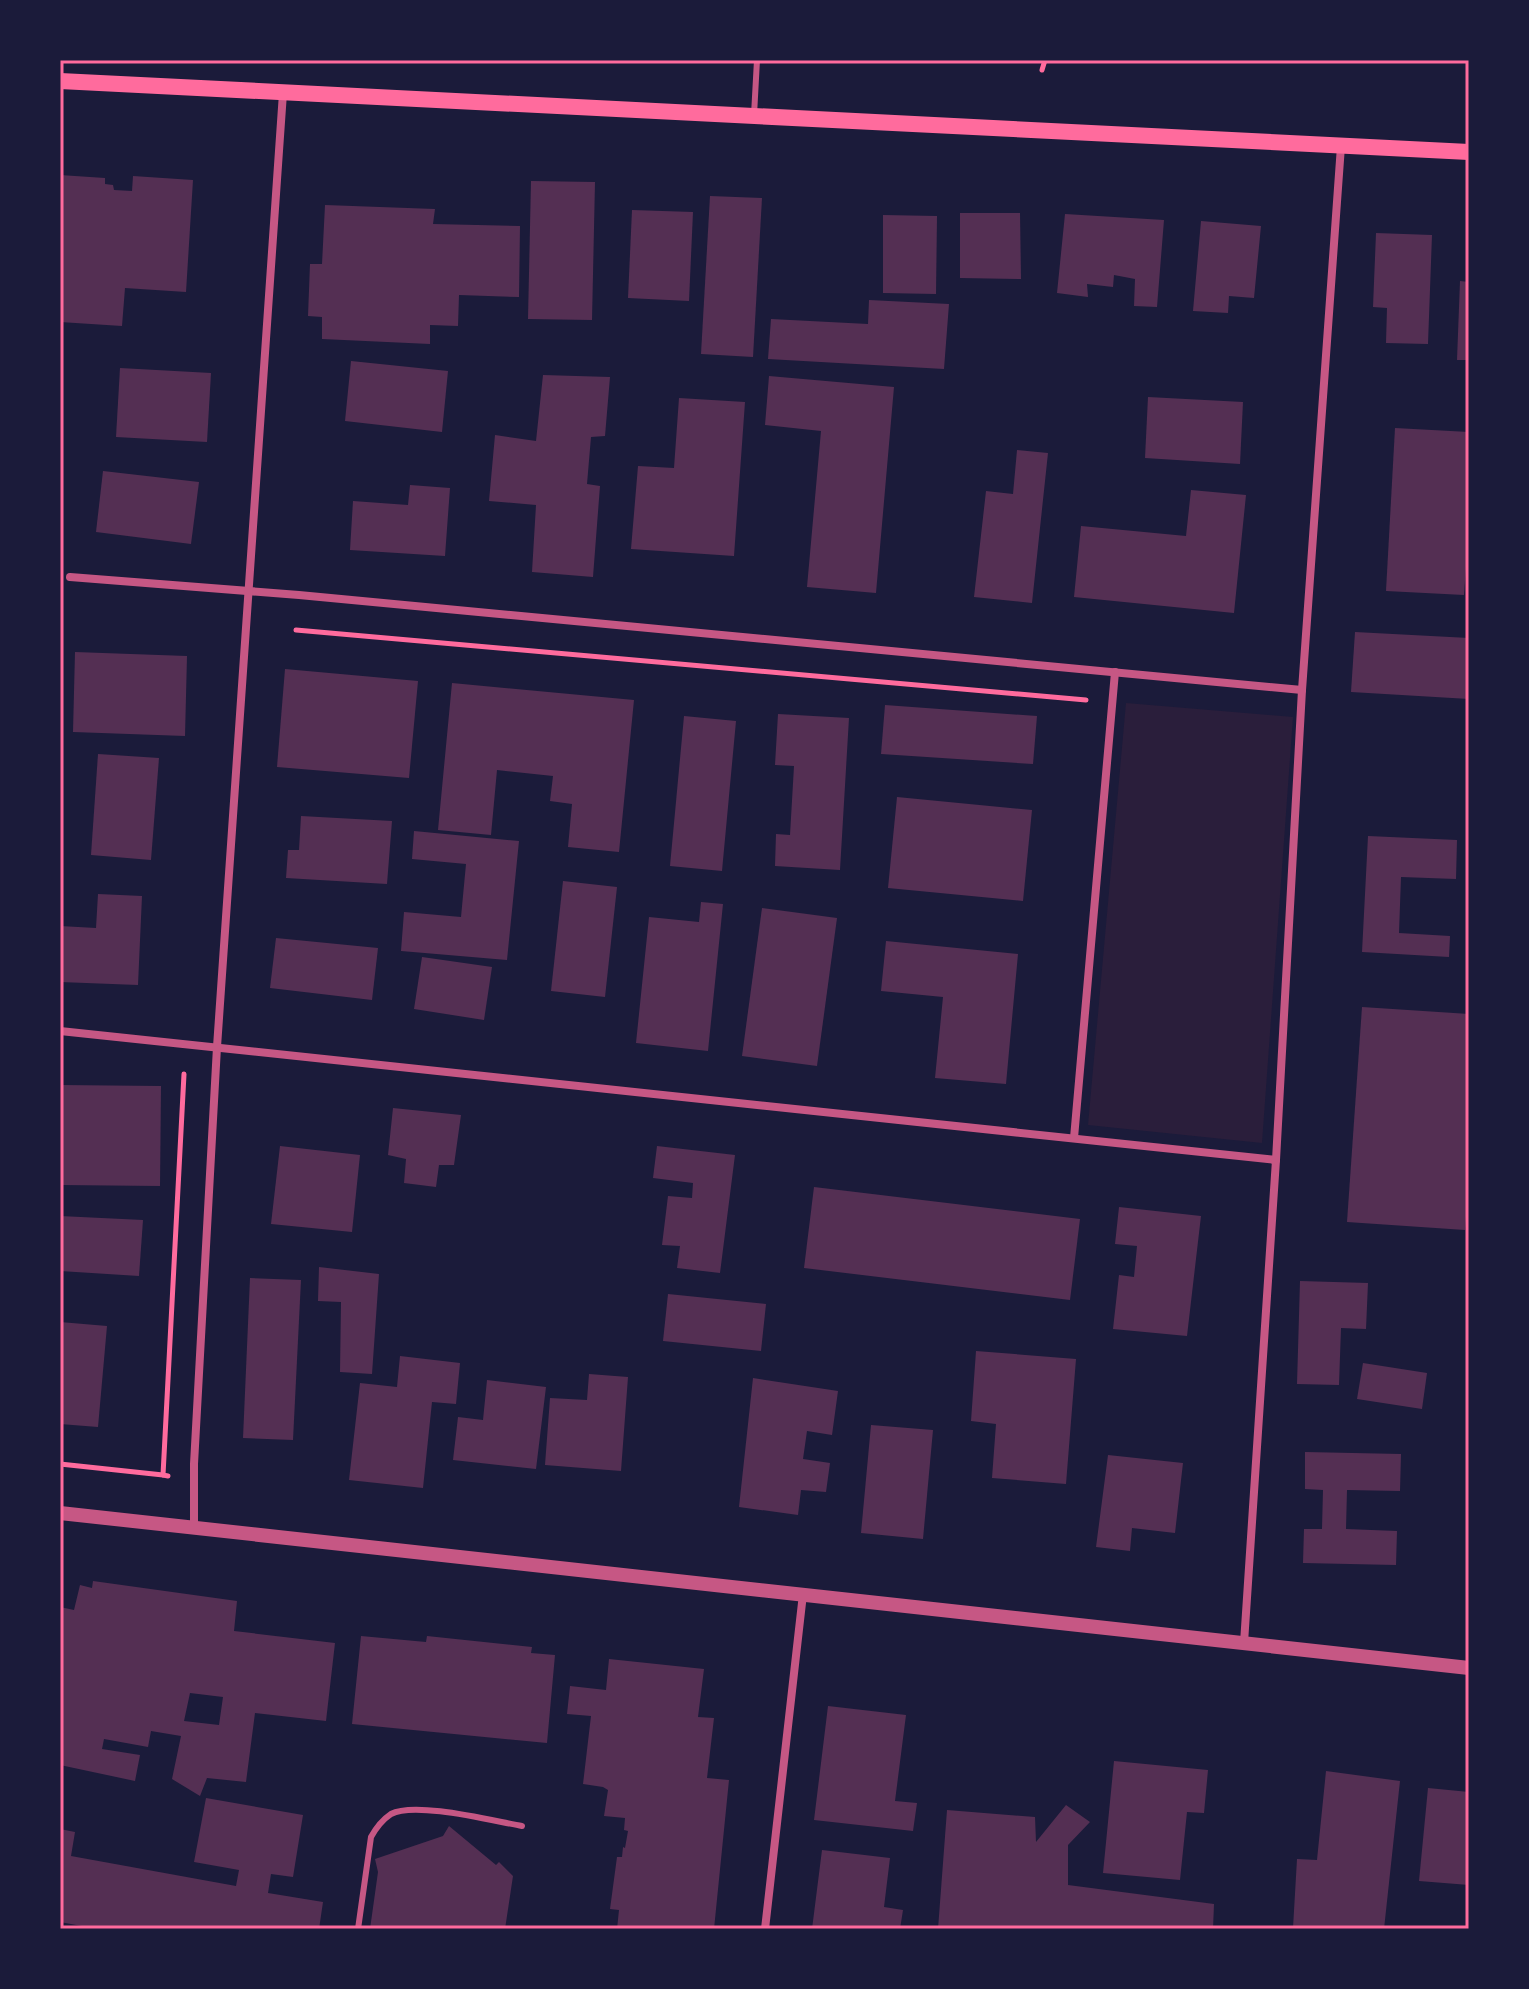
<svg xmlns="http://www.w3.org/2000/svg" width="1529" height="1989" font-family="'Asap Condensed',sans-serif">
  <rect width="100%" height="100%" fill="#1b1b3a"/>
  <path fill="#2a1e3b" d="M 1126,703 L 1293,717 L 1262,1143 L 1088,1125 Z"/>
  <g fill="#542f53" fill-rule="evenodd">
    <path d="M 60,175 L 105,178 L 105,184 L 113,185 L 114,190 L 132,191 L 133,176 L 193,180 L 186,292 L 125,288 L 122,326 L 60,322 Z"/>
    <path d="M 531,181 L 595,182 L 592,320 L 528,319 Z"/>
    <path d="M 710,196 L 762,198 L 753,357 L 701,354 Z"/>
    <path d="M 325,205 L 435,209 L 433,224 L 520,226 L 519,297 L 459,295 L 458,326 L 430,325 L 430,344 L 322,339 L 322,317 L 308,316 L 310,264 L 322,264 Z"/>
    <path d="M 632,210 L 693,212 L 689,301 L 628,298 Z"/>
    <path d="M 960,213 L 1020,213 L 1021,279 L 960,278 Z"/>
    <path d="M 1065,214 L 1164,220 L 1157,307 L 1134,306 L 1135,279 L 1114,275 L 1113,287 L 1087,284 L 1088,297 L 1057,293 Z"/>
    <path d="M 883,215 L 937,216 L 936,294 L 883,293 Z"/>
    <path d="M 1201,221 L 1261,226 L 1254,298 L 1229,296 L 1228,313 L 1193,311 Z"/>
    <path d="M 1376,233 L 1432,235 L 1428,344 L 1386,343 L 1387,308 L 1373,307 Z"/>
    <path d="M 1460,281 L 1469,282 L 1469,360 L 1457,360 Z"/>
    <path d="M 869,300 L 949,304 L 944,369 L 768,359 L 771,319 L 868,324 Z"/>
    <path d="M 351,361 L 448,371 L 442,432 L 345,421 Z"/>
    <path d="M 120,368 L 211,373 L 207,442 L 116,437 Z"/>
    <path d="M 543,375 L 610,377 L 605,436 L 591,437 L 587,484 L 600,486 L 593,577 L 532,572 L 536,505 L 489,501 L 495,435 L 536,441 Z"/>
    <path d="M 769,376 L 894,387 L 876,593 L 807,587 L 821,431 L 765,425 Z"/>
    <path d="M 1148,397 L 1243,402 L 1240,464 L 1145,458 Z"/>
    <path d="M 679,398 L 745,402 L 734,556 L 631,549 L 638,466 L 674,468 Z"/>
    <path d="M 1395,428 L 1469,432 L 1469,525 L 1464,595 L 1386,591 Z"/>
    <path d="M 1017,450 L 1048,453 L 1032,603 L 974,597 L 986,491 L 1013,494 Z"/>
    <path d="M 103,471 L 199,482 L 191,544 L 96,532 Z"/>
    <path d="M 410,485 L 450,488 L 445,556 L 350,550 L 353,501 L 408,505 Z"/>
    <path d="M 1191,490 L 1246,495 L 1234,613 L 1074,597 L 1081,526 L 1186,536 Z"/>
    <path d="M 1355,632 L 1469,638 L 1469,699 L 1351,692 Z"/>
    <path d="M 75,652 L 187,656 L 185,736 L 73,732 Z"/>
    <path d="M 285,669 L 418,681 L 409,778 L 277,767 Z"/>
    <path d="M 452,683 L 634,700 L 619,852 L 568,847 L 572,804 L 550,801 L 553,776 L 497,770 L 491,835 L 438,830 Z"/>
    <path d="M 885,705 L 1037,716 L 1033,764 L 881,754 Z"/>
    <path d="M 778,714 L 849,718 L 840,870 L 775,866 L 776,834 L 790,835 L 794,766 L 775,765 Z"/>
    <path d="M 684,716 L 736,721 L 722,871 L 670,866 Z"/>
    <path d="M 98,754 L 159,758 L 151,860 L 91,855 Z"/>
    <path d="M 897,797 L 1032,810 L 1023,901 L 888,888 Z"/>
    <path d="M 301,816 L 392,821 L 387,884 L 286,878 L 288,850 L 299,850 Z"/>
    <path d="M 414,831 L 519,841 L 507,960 L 401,951 L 404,912 L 461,917 L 466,864 L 412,859 Z"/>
    <path d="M 1368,836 L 1457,840 L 1456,879 L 1401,877 L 1399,933 L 1450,936 L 1449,957 L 1362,952 Z"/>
    <path d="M 563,881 L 617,887 L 605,997 L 551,991 Z"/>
    <path d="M 98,894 L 142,896 L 138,985 L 60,982 L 60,926 L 96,928 Z"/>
    <path d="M 701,902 L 723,904 L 708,1051 L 636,1043 L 649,917 L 699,922 Z"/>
    <path d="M 762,908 L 837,918 L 817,1066 L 742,1056 Z"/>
    <path d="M 276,938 L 378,948 L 372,1000 L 270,988 Z"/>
    <path d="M 886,941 L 1018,954 L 1006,1084 L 935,1078 L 943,997 L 881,991 Z"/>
    <path d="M 422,957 L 492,967 L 484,1020 L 414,1009 Z"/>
    <path d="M 1362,1007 L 1469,1014 L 1469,1176 L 1465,1230 L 1347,1222 Z"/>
    <path d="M 60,1085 L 161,1086 L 160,1186 L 60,1185 Z"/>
    <path d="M 393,1108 L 461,1115 L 454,1165 L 439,1165 L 436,1187 L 404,1183 L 406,1159 L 388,1155 Z"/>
    <path d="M 280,1146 L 360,1155 L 352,1232 L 271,1224 Z"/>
    <path d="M 657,1146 L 735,1155 L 720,1273 L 677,1268 L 680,1246 L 662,1245 L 668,1196 L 692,1198 L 693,1183 L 653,1178 Z"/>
    <path d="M 814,1187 L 1080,1219 L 1070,1300 L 804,1268 Z"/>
    <path d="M 1119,1207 L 1201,1216 L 1187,1336 L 1113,1329 L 1119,1275 L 1134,1277 L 1137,1246 L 1115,1244 Z"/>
    <path d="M 60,1216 L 143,1220 L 139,1276 L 60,1271 Z"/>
    <path d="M 319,1267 L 379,1274 L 372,1374 L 340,1372 L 341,1302 L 318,1301 Z"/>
    <path d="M 250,1278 L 301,1280 L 293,1440 L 243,1438 Z"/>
    <path d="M 1300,1281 L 1368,1283 L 1366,1329 L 1341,1328 L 1339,1385 L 1297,1384 Z"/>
    <path d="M 668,1294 L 766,1304 L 761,1351 L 663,1341 Z"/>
    <path d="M 60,1322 L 107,1326 L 98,1427 L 60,1424 Z"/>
    <path d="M 976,1351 L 1076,1359 L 1066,1484 L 992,1478 L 996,1424 L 971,1421 Z"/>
    <path d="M 400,1356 L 460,1363 L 456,1404 L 432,1402 L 423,1488 L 349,1480 L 360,1383 L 397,1387 Z"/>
    <path d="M 1363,1363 L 1427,1373 L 1422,1409 L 1357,1399 Z"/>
    <path d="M 589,1374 L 628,1377 L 621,1471 L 545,1465 L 550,1398 L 587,1400 Z"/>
    <path d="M 753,1378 L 838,1391 L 832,1435 L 807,1431 L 803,1459 L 830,1463 L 826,1492 L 801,1490 L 798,1515 L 739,1507 Z"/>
    <path d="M 487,1380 L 546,1387 L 536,1469 L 453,1460 L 458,1417 L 483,1420 Z"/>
    <path d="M 871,1425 L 933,1430 L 923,1539 L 861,1533 Z"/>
    <path d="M 1305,1452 L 1401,1454 L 1400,1491 L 1347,1490 L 1346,1529 L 1397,1531 L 1396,1565 L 1303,1563 L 1304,1529 L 1322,1529 L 1323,1490 L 1305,1489 Z"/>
    <path d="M 1108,1455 L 1183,1463 L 1175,1533 L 1132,1528 L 1130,1551 L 1096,1547 Z"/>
    <path d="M 93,1581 L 237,1601 L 234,1631 L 335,1643 L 326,1721 L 255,1713 L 246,1782 L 207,1778 L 200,1796 L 172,1779 L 181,1736 L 151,1731 L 148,1747 L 104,1739 L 102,1749 L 140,1755 L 135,1781 L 60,1765 L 60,1607 L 74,1610 L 80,1585 L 92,1588 ZM 190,1693 L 223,1697 L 219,1725 L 184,1721 Z"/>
    <path d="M 361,1636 L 426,1642 L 427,1636 L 532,1647 L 531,1653 L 555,1655 L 547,1743 L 352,1724 Z"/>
    <path d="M 609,1659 L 704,1669 L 698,1717 L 714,1718 L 707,1778 L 729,1780 L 714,1929 L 617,1929 L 619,1910 L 610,1909 L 617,1857 L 622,1857 L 623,1847 L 625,1848 L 628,1831 L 624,1830 L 625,1818 L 604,1816 L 608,1790 L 603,1787 L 583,1784 L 591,1716 L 567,1714 L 570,1686 L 606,1690 Z"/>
    <path d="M 828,1706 L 906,1715 L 895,1801 L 917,1803 L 913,1831 L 814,1820 Z"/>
    <path d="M 1114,1761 L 1208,1770 L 1204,1813 L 1187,1812 L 1180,1880 L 1103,1873 Z"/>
    <path d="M 1326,1771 L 1400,1781 L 1384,1929 L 1293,1928 L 1297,1859 L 1317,1860 Z"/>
    <path d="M 1428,1788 L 1469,1792 L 1469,1885 L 1419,1881 Z"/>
    <path d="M 206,1798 L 303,1815 L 293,1877 L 271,1874 L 268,1893 L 323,1902 L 319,1929 L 98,1929 L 60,1922 L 60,1829 L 75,1832 L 71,1856 L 236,1886 L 239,1870 L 194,1862 Z"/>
    <path d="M 1066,1805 L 1090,1822 L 1068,1845 L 1068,1885 L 1214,1904 L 1213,1929 L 938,1929 L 947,1810 L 1035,1817 L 1036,1842 Z"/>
    <path d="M 449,1826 L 496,1865 L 499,1862 L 513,1876 L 505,1929 L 370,1929 L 378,1872 L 375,1859 L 443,1836 Z"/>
    <path d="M 822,1850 L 890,1858 L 884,1907 L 903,1910 L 900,1929 L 812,1929 Z"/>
  </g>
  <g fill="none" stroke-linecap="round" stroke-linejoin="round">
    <g stroke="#ff6b9d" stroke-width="5">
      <path d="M 1042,70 L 1045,60"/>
      <path d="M 296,630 L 1086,700"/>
      <path d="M 60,1464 L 163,1475"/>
      <path d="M 168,1476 L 163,1475 L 184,1074"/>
    </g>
    <g stroke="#c65784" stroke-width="6">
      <path d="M 754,115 L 757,60"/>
      <path d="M 358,1929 L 371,1837 C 376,1828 382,1820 391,1814 C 415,1801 493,1821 522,1826"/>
    </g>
    <g stroke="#c65784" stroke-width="8">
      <path d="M 70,577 L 299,595 L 1302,690"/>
      <path d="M 60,1031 L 1276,1160"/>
      <path d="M 1074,1138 L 1115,672"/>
      <path d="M 194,1528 L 194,1464 L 217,1047 L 283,93"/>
      <path d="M 1244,1643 L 1276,1160 L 1302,690 L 1341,146"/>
      <path d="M 765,1929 L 803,1594"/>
    </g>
    <path stroke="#c65784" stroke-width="14" d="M 60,1513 L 1469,1668"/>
    <path stroke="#ff6b9d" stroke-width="16" d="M 60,81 L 1469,152"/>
  </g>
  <rect width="1529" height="1989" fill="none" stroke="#1b1b3a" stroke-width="124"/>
  <rect x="62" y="62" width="1405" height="1865" fill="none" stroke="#ff6b9d" stroke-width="3"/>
</svg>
